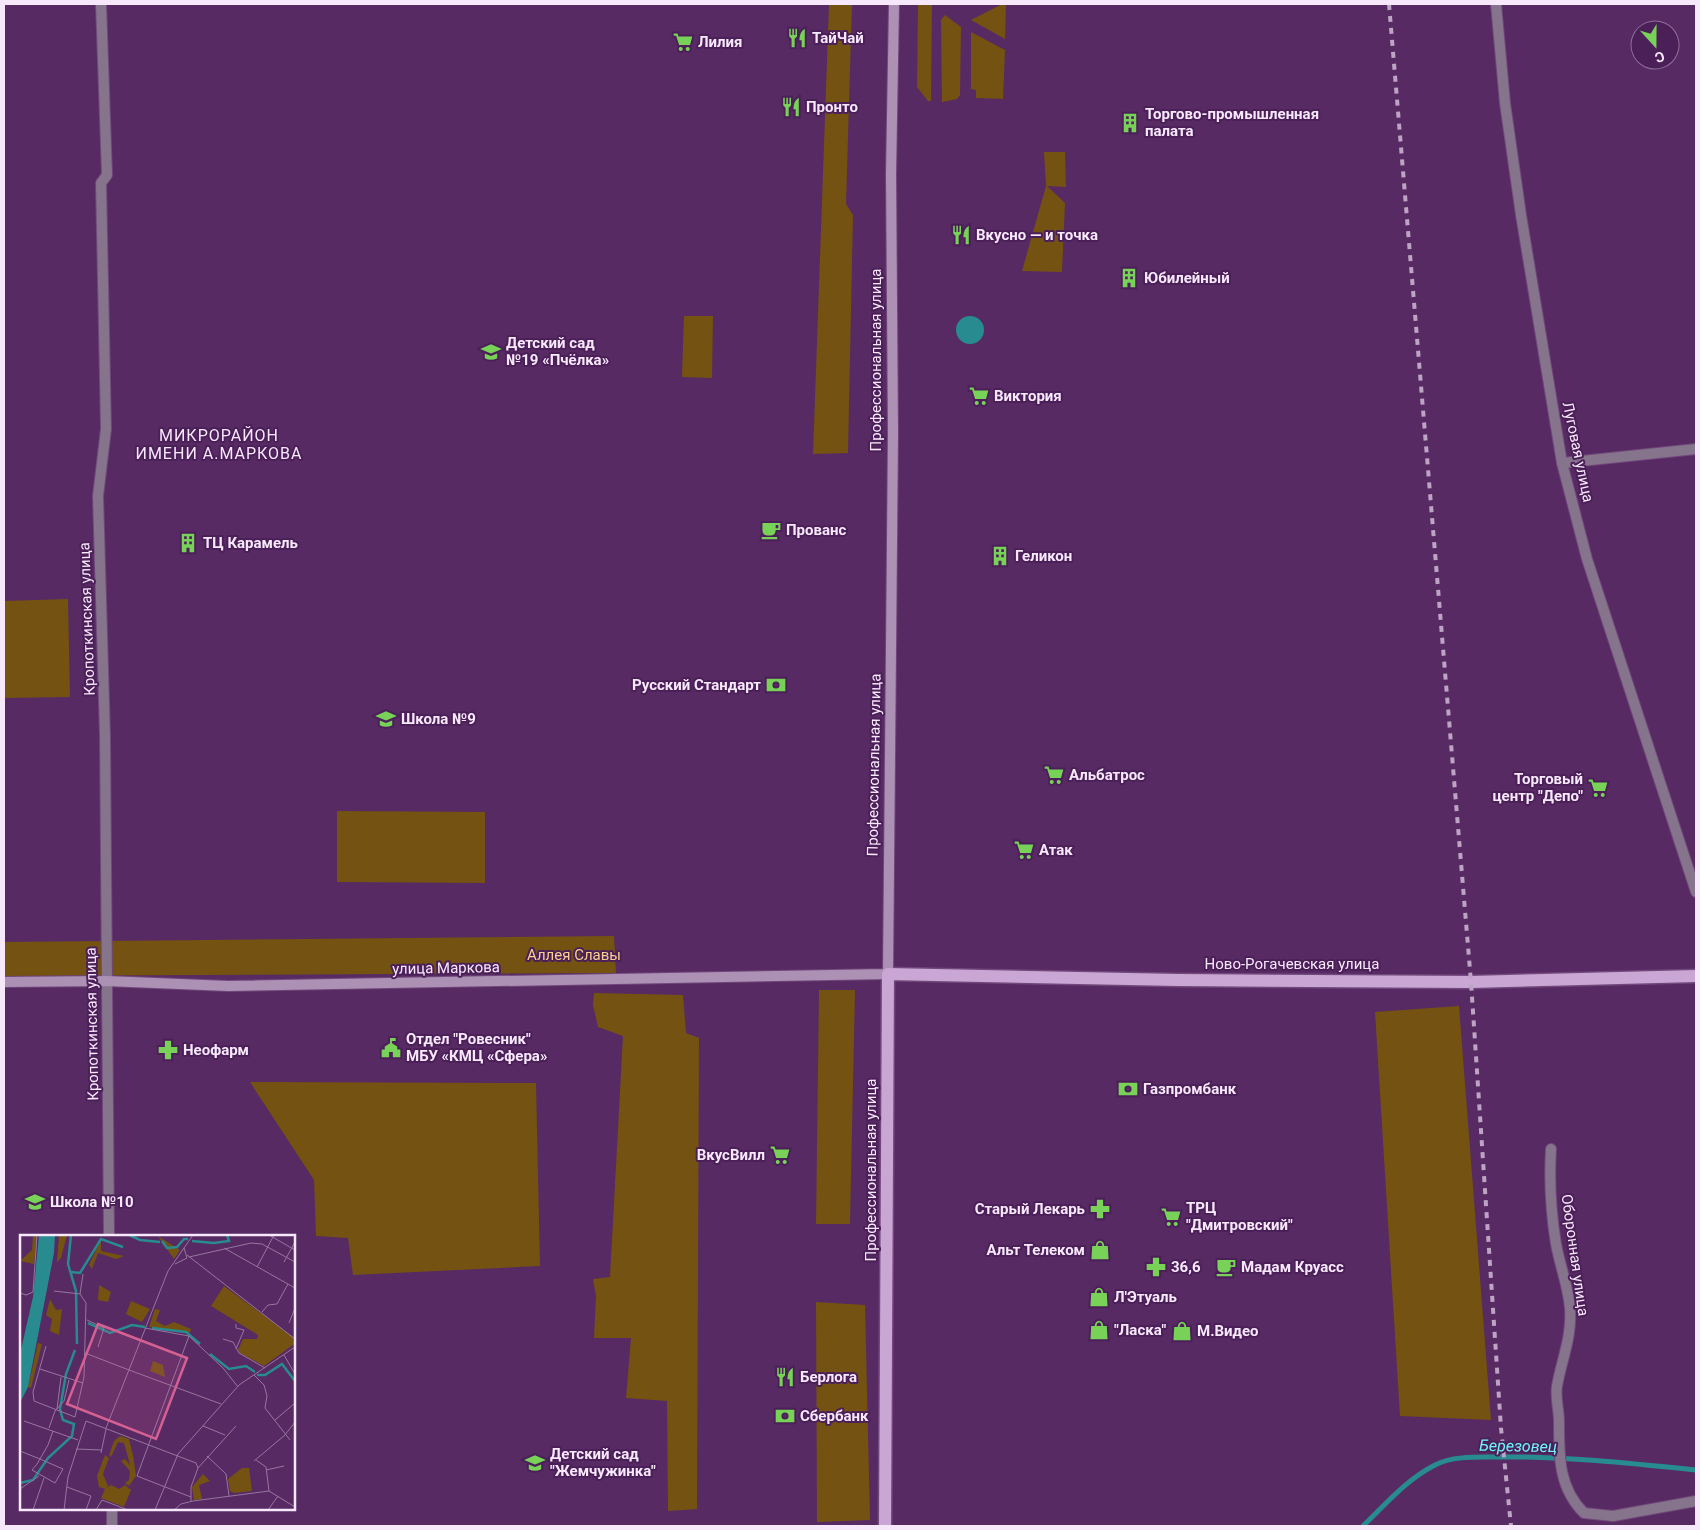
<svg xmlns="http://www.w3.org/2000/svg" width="1700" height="1530" font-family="Roboto,sans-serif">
  <rect width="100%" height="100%" fill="#572a63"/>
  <g fill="#745212">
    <path d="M 829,4 L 852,4 L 846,204 L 853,215 L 848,453 L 813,454 Z"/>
    <path d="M 918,4 L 932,4 L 931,101 L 928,101 L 917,87 Z"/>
    <path d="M 1002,4 L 1006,4 L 1005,39 L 971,20 Z"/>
    <path d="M 945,15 L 961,27 L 960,95 L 957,99 L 942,102 L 941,20 Z"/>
    <path d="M 971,32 L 1005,50 L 1003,99 L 976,98 L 976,90 L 971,89 Z"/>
    <path d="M 1044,152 L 1065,152 L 1066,187 L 1047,186 L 1065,203 L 1062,272 L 1022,271 L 1046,186 Z"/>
    <path d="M 684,316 L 713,316 L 712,378 L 682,377 Z"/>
    <path d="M 68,599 L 70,697 L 4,698 L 4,601 Z"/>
    <path d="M 337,811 L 485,812 L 485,883 L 337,882 Z"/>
    <path d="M 614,936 L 616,973 L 4,976 L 4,942 Z"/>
    <path d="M 819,990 L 855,990 L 850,1224 L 816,1224 Z"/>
    <path d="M 594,993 L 683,995 L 686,1033 L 699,1038 L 697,1509 L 668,1511 L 667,1401 L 626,1398 L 631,1338 L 594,1338 L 596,1296 L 593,1279 L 610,1277 L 623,1036 L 598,1027 L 593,1005 Z"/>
    <path d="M 1459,1006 L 1491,1420 L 1400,1416 L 1375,1012 Z"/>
    <path d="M 250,1082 L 536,1083 L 540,1266 L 353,1275 L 348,1238 L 316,1236 L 314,1180 Z"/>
    <path d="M 816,1302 L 865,1305 L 870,1520 L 817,1522 Z"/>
  </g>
  <circle fill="#278b8f" cx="970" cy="330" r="14"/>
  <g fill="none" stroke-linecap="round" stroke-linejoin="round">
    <path stroke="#278b8f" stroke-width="5" d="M 1363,1526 C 1385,1505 1407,1479 1435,1465 C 1452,1456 1476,1457 1495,1457 C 1562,1456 1629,1463 1696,1470"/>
    <defs>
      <g id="street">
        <path d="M 101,4 L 107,175 L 101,183 L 106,429 L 98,496 L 105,736 L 109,1236"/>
        <path d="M 1496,4 L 1505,103 L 1521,215 L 1562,463 L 1587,559 L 1696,892"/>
        <path d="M 1562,463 L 1696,449"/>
        <path d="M 1551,1149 C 1549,1181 1551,1213 1556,1244 C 1560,1266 1568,1286 1570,1308 C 1572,1338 1562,1358 1557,1386 C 1555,1397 1559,1410 1559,1421 C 1559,1455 1558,1487 1584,1513 L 1613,1516 L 1696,1501"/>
        <path d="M 112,1509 L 112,1526"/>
      </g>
      <path id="secondary" d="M 4,982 L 106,981 L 228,986 L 888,974 L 893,433 L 891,174 L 894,4"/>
      <path id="primary" d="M 885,1526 L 888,974 L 1178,980 L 1471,982 L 1696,976"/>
    </defs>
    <use href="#street" stroke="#71487b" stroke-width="12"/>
    <use href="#secondary" stroke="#71487b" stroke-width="12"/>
    <use href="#primary" stroke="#71487b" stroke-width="15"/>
    <use href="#street" stroke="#85748b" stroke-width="10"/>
    <use href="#secondary" stroke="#ac91b4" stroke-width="10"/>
    <use href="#primary" stroke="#caa6d4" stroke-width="12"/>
    <path stroke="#bda3c4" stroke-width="4" stroke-dasharray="6 6" stroke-linecap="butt" d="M 1389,4 L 1471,982 L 1501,1428 L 1511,1526"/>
  </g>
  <defs>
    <symbol id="restaurant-bare" viewBox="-9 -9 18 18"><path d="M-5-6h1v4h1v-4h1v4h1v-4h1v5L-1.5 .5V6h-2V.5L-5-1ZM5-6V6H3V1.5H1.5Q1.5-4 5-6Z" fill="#78d258" stroke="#4b1f58" stroke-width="2.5" paint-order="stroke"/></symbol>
    <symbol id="supermarket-bare" viewBox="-9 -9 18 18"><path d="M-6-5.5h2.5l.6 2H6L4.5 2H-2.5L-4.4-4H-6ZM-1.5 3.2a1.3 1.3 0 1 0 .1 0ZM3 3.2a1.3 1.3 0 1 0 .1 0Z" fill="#78d258" stroke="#4b1f58" stroke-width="2.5" paint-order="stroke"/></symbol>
    <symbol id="building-bare" viewBox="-9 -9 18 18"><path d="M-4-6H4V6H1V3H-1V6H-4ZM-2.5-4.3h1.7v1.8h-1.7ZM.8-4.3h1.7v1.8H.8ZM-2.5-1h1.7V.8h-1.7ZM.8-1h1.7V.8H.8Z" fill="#78d258" stroke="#4b1f58" stroke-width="2.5" paint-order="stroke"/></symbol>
    <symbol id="school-bare" viewBox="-9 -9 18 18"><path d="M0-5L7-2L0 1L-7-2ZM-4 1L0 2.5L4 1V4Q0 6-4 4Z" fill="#78d258" stroke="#4b1f58" stroke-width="2.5" paint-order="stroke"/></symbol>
    <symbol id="cafe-bare" viewBox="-9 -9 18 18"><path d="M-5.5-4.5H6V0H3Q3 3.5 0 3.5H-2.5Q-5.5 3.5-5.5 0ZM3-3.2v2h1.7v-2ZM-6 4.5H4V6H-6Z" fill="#78d258" stroke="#4b1f58" stroke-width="2.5" paint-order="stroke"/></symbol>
    <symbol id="bank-bare" viewBox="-9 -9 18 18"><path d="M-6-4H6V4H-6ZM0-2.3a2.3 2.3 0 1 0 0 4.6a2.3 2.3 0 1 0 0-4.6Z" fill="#78d258" stroke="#4b1f58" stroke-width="2.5" paint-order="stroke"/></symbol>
    <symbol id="civic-bare" viewBox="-9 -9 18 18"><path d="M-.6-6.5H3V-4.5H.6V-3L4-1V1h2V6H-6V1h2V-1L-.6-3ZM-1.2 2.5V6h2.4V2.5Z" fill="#78d258" stroke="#4b1f58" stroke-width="2.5" paint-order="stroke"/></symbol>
    <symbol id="pharmacy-bare" viewBox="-9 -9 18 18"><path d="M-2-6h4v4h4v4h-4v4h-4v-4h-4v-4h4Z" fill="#78d258" stroke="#4b1f58" stroke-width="2.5" paint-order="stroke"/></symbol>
    <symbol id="shop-bare" viewBox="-9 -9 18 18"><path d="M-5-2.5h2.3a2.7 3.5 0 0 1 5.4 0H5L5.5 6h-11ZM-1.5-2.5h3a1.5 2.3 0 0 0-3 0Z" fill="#78d258" stroke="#4b1f58" stroke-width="2.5" paint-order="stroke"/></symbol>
  </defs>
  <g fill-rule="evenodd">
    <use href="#restaurant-bare" x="783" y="24" width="28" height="28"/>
    <use href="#supermarket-bare" x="669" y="28" width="28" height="28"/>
    <use href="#restaurant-bare" x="777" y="93" width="28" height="28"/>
    <use href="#building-bare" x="1116" y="109" width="28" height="28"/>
    <use href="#restaurant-bare" x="947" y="221" width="28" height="28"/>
    <use href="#building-bare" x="1115" y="264" width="28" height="28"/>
    <use href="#school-bare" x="477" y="338" width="28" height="28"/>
    <use href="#supermarket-bare" x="965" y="382" width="28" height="28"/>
    <use href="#cafe-bare" x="757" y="516" width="28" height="28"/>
    <use href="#building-bare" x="174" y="529" width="28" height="28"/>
    <use href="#building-bare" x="986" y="542" width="28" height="28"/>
    <use href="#bank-bare" x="762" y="671" width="28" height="28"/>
    <use href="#school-bare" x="372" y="705" width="28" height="28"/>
    <use href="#supermarket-bare" x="1040" y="761" width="28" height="28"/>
    <use href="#supermarket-bare" x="1584" y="774" width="28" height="28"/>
    <use href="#supermarket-bare" x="1010" y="836" width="28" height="28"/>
    <use href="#civic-bare" x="377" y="1034" width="28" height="28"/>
    <use href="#pharmacy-bare" x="154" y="1036" width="28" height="28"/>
    <use href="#bank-bare" x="1114" y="1075" width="28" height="28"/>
    <use href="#supermarket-bare" x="766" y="1141" width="28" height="28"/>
    <use href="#school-bare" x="21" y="1188" width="28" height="28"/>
    <use href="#pharmacy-bare" x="1086" y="1195" width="28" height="28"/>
    <use href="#supermarket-bare" x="1157" y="1203" width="28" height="28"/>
    <use href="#shop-bare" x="1086" y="1236" width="28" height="28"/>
    <use href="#pharmacy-bare" x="1142" y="1253" width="28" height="28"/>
    <use href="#cafe-bare" x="1212" y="1253" width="28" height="28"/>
    <use href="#shop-bare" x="1085" y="1283" width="28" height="28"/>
    <use href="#shop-bare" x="1085" y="1316" width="28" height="28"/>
    <use href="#shop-bare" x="1168" y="1317" width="28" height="28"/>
    <use href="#restaurant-bare" x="771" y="1363" width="28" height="28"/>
    <use href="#bank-bare" x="771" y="1402" width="28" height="28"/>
    <use href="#school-bare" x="521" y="1449" width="28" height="28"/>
  </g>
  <g text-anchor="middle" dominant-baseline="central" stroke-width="4" stroke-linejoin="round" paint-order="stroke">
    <g font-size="15" font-weight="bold" fill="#f8e8fc" stroke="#4b1f58" text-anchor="start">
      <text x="812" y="38">ТайЧай</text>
      <text x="698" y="42">Лилия</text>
      <text x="806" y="107">Пронто</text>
      <text x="1145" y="114">Торгово-промышленная<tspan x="1145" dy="17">палата</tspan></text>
      <text x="976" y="235">Вкусно — и точка</text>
      <text x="1144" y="278">Юбилейный</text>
      <text x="506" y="343">Детский сад<tspan x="506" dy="17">№19 «Пчёлка»</tspan></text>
      <text x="994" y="396">Виктория</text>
      <text x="786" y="530">Прованс</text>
      <text x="203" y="543">ТЦ Карамель</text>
      <text x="1015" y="556">Геликон</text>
      <text x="761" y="685" text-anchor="end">Русский Стандарт</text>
      <text x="401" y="719">Школа №9</text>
      <text x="1069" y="775">Альбатрос</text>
      <text x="1583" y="779" text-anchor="end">Торговый<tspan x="1583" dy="17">центр "Депо"</tspan></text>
      <text x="1039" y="850">Атак</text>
      <text x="406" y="1039">Отдел "Ровесник"<tspan x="406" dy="17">МБУ «КМЦ «Сфера»</tspan></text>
      <text x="183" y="1050">Неофарм</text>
      <text x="1143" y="1089">Газпромбанк</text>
      <text x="765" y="1155" text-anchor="end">ВкусВилл</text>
      <text x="50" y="1202">Школа №10</text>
      <text x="1186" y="1208">ТРЦ<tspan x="1186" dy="17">"Дмитровский"</tspan></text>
      <text x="1085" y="1209" text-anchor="end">Старый Лекарь</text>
      <text x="1085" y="1250" text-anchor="end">Альт Телеком</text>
      <text x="1171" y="1267">36,6</text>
      <text x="1241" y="1267">Мадам Круасс</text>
      <text x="1114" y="1297">Л'Этуаль</text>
      <text x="1114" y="1330">"Ласка"</text>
      <text x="1197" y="1331">М.Видео</text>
      <text x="800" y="1377">Берлога</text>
      <text x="800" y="1416">Сбербанк</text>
      <text x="550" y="1454">Детский сад<tspan x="550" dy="17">"Жемчужинка"</tspan></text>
    </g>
    <g font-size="15" fill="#f8e8fc" stroke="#4b1f58">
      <text transform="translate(876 360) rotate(-90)">Профессиональная улица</text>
      <text transform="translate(1578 452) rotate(78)">Луговая улица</text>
      <text transform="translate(87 619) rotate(-92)">Кропоткинская улица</text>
      <text transform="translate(874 765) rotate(-89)">Профессиональная улица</text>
      <text x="1292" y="964">Ново-Рогачевская улица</text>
      <text transform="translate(446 968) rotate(-1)">улица Маркова</text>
      <text transform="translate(92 1024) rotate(-91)">Кропоткинская улица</text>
      <text transform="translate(871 1170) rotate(-90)">Профессиональная улица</text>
      <text transform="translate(1575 1255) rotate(82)">Оборонная улица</text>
    </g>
    <g font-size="15" fill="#f9d08e" stroke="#4b1f58">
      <text x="574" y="955">Аллея Славы</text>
    </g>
    <g font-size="16" letter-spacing="1" fill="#f8e8fc" stroke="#4b1f58">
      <text x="219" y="435">МИКРОРАЙОН<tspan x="219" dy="18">ИМЕНИ А.МАРКОВА</tspan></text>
    </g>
    <g font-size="16" font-style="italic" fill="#6df5fa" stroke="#4b1f58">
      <text transform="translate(1518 1446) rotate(1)">Березовец</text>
    </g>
  </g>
  <g transform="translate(20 1235)">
    <rect width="275" height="275" fill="#572a63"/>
    <path d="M 13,0 L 17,0 L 14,29 L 0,26 L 12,15 ZM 39,0 L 47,0 L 41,23 L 37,27 ZM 138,1 L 160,15 L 154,24 ZM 81,5 L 81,16 L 104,21 L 96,24 L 78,18 L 72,34 L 69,30 ZM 79,50 L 91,57 L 88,67 L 78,65 ZM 204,51 L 273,102 L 274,109 L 244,131 L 220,118 L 218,115 L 223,104 L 237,104 L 238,100 L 191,71 ZM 30,64 L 36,75 L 42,74 L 39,100 L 30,96 L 32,84 L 26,80 ZM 111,66 L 130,74 L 122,87 L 106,79 ZM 135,74 L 140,75 L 136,86 L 145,91 L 154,87 L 171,94 L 170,98 L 129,92 ZM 18,108 L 22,109 L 11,153 L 8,152 ZM 133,126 L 143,130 L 145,142 L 130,136 ZM 100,201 L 109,204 L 113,220 L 116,241 L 109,251 L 105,248 L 109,245 L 110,236 L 101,226 L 105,224 L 110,230 L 104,208 L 98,207 L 91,222 L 89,220 L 94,206 ZM 85,220 L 89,223 L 83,239 L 88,251 L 86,253 L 91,250 L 99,254 L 105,250 L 111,255 L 104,272 L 81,263 L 85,254 L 79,252 L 77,241 ZM 222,233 L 229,233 L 232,256 L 214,258 L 210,256 L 208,244 ZM 183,239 L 190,246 L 179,250 L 182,264 L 174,265 L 172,252 Z" fill="#745212"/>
    <path d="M 19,0 L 35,0 L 34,18 L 8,152 L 0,168 L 0,119 L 13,62 Z" fill="#278b8f"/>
    <path fill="none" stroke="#278b8f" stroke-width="2.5" d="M 51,0 L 48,29 L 56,56 L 57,109M 109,0 L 120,5 L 140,7M 142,6 L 147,13 L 157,12 L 164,4 L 168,4M 172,6 L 194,8 L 209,6 L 207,0M 51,37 L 60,38 L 81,4 L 103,12M 68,88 L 90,98 L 112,90 L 125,92M 132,93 L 166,97 L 180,109M 190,119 L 209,134 L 226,131 L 235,137M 237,140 L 245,140 L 262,129 L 275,146M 0,248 L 13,245 L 28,223 L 52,201 L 54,189 L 43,185 L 40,174 L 46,139 L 55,115"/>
    <path fill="none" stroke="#9776a0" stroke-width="1" d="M 249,0 L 275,15M 204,13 L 275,53M 167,20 L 275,104M 169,22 L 231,8 L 242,9 L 275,27M 264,27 L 275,7M 155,29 L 167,23 L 164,13M 237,32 L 254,0M 0,58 L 6,60 L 13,57 L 17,0M 60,59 L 63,39M 242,77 L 248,70 L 257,69 L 268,49M 67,85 L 84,93 L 78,112M 269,88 L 275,73M 216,89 L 216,93 L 224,95 L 216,114M 125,93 L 169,101 L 203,133 L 218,152M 169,101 L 117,241 L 171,262M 203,104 L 213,107 L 219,118 L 245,133M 26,111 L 13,157 L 14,166 L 55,182 L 64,142 L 66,68 L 60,59 L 34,56M 65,118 L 109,135M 264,120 L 275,139M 20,134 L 63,148M 109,135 L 201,169M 234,140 L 244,150 L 247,161 L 245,173 L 270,205M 37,174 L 41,142M 255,185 L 275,168M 4,186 L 58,205M 183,191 L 205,200M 29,193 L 35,176 L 44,166 L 49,145M 86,193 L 148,36 L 173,0M 56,214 L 82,215M 0,216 L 20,224 L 43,234 L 35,248 L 12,235 L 17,229 L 20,224 L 28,210 L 33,196M 81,218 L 86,194M 187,221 L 206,239 L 209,261M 236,225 L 246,232 L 249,256M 234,226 L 265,200 L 275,187M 178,233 L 216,191M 246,235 L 264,231M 47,252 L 71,261 L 66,275M 0,254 L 19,241M 173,266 L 249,256 L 275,272M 13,275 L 24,243M 44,275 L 48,242 L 66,186 L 176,228 L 178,233 L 171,252 L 171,266M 76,275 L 82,265 L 108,275M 135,275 L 158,219 L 219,150 L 275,112M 154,275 L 161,269 L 173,266M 248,275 L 258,261"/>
    <path fill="#d56193" fill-opacity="0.15" stroke="#d56193" stroke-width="2.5" d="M 78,89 L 167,123 L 136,204 L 47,169 Z"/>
    <rect width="275" height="275" fill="none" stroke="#f8e8fc" stroke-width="2.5"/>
  </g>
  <rect width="1700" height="1530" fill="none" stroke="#f8e8fc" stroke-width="10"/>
  <g transform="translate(1655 45) rotate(159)"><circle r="24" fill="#4b1f58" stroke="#906f9a"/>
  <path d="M0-4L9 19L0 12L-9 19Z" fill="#78d258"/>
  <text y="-8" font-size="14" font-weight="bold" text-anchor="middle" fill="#f8e8fc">С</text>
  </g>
</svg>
